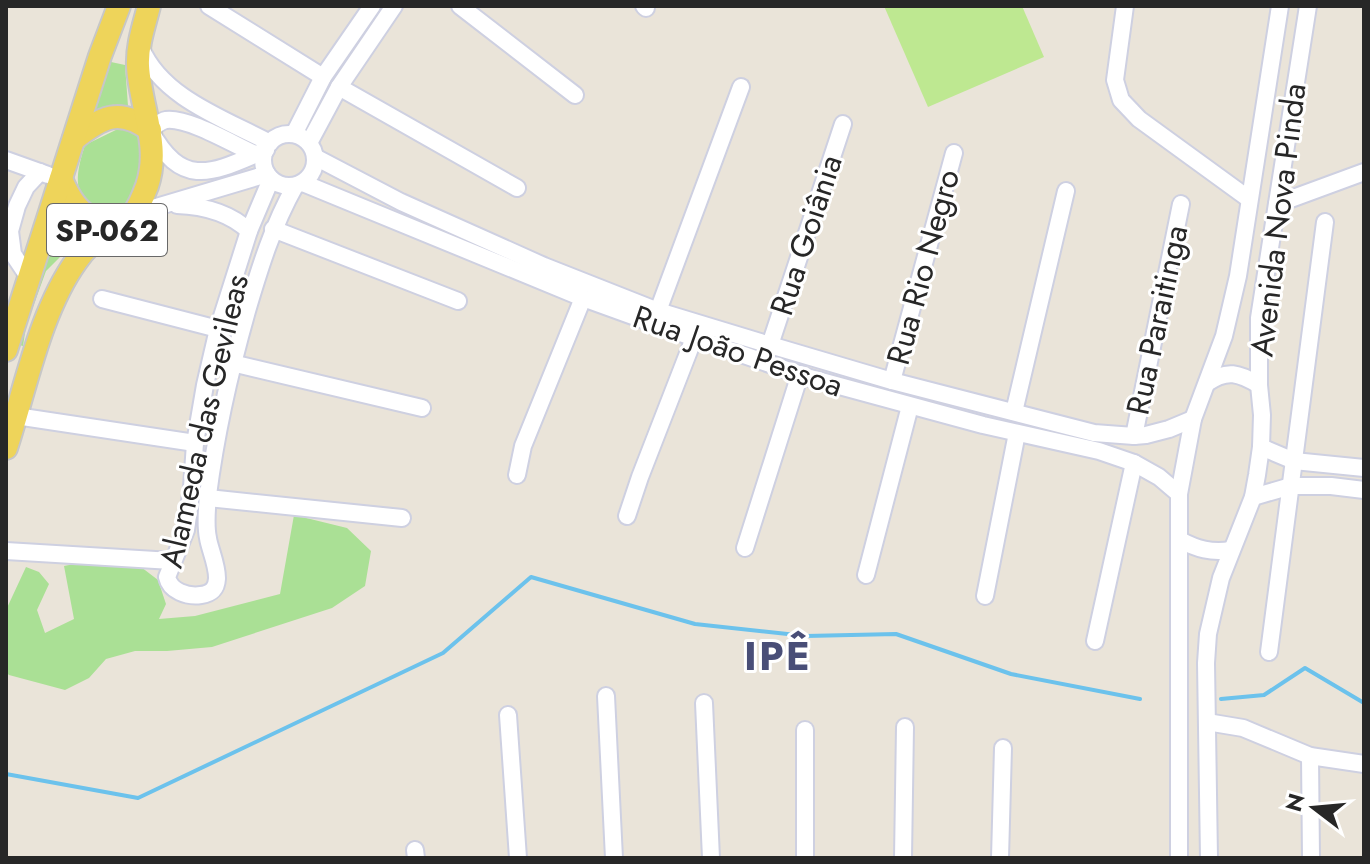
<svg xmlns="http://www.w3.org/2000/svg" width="1370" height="864" font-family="Jost,sans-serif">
  <rect width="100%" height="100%" fill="#eae4d9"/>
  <g fill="#aae095">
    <path d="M 111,62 L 125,65 L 128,106 L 110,108 L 93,118 Z"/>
    <path d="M 124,126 C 153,135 145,165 135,187 C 132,194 129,204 122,209 C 118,211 113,212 109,214 C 103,211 96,209 91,205 C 70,192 79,164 85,145 Z"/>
    <path d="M 61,211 L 71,224 L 81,231 L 75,236 L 60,257 L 46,271 L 26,326 L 23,346 L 16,344 Z"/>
    <path d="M 294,515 L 347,528 L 371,551 L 365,586 L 332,608 L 212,647 L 167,651 L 135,651 L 106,659 L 89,678 L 65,690 L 9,675 L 6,672 L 6,610 L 26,567 L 39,572 L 49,584 L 37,610 L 45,633 L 74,619 L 64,566 L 95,560 L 141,567 L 158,580 L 166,604 L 159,619 L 195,616 L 280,594 Z"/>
  </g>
  <path fill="#bee891" d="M 884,6 L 1022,6 L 1044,57 L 928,107 Z"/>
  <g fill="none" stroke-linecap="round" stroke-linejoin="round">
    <g stroke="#6cc2ec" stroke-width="4">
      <path d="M 1221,699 L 1264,695 L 1305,668 L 1364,703"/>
      <path d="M 6,774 L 138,798 L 443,653 L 531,577 L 695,624 L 806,636 L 896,634 L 1011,674 L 1140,699"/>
    </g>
    <defs>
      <g id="minor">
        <path d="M 209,6 L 323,77"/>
        <path d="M 460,6 L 575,95"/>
        <path d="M 644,6 L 646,8"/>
        <path d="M 1125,6 L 1115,80 L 1121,100 L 1139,119 L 1249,199"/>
        <path d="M 141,48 C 162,98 225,119 270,143"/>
        <path d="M 339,87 L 517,188"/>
        <path d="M 294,134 L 323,77 L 372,6"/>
        <circle cx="289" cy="160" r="26"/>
        <path d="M 309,143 L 339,87 L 394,6"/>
        <path d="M 255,154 C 234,145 188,117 166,120 C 160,121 156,126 150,130 C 183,191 214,172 266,150"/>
        <path d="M 315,157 L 401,202 L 544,266 L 658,311 L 770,345 L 892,381 L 1094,433 L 1134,436 L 1146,435 L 1169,429 L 1193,419"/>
        <path d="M 6,160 L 48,175"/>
        <path d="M 271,179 L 249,231 L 218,329 L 205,385 L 195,443 L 192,487 L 186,530 L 167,577 C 170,591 187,597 201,595 C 231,591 210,554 208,538 C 205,524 207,509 208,495 C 216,432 230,371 247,311 C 260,267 273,225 295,186"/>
        <path d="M 303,183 L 583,298 L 666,328 L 810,378 L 983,425 L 1099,451 L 1134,463 L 1159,477 L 1179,494"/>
        <path d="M 1277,204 L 1364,172"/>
        <path d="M 177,205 C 204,206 230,213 249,231"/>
        <path d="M 133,214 L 267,174"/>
        <path d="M 273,229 L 458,301"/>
        <path d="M 29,278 L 13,254 L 10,231 L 17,206 L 26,187 L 40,172"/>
        <path d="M 102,299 L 218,329"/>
        <path d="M 658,311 L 741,87"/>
        <path d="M 770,345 L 843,124"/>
        <path d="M 232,363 L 422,408"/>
        <path d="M 892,381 L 954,153"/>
        <path d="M 1207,383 C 1227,369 1239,373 1259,385"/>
        <path d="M 1014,412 L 1066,191"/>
        <path d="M 16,416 L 195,443"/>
        <path d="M 1134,436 L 1181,204"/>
        <path d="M 1261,447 L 1294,461 L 1364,468"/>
        <path d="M 517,475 L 523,446 L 583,298"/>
        <path d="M 1253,497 L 1291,486 L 1331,486 L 1364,490"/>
        <path d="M 208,498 L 402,518"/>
        <path d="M 627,516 L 640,477 L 694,338"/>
        <path d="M 1180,540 C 1197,549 1211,553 1231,550"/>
        <path d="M 745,548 L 800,374"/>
        <path d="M 6,551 L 172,561"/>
        <path d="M 866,575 L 910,406"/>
        <path d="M 985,596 L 1017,433"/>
        <path d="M 1095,641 L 1134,463"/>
        <path d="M 1269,652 L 1325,222"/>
        <path d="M 606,696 L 614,858"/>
        <path d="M 704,703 L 711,858"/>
        <path d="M 508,715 L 518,858"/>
        <path d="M 1207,722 L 1243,728 L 1310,756 L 1364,764"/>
        <path d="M 1310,756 L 1311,858"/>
        <path d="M 415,850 L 416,858"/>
        <path d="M 805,858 L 805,730"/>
        <path d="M 903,858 L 905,727"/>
        <path d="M 1000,858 L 1003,748"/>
        <path d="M 1179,858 L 1179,494 L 1193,419 L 1224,336 L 1238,276 L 1280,6"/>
        <path d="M 1209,858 L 1206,663 L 1208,634 L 1221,578 L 1253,497 L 1257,475 L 1261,447 L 1262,415 L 1259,385 L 1259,318 L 1308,6"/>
      </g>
      <g id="major">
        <path d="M 74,139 C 102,117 119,107 150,130"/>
        <path d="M 61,179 C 74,209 88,227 123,217"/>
        <path d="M 6,350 L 100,56 L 119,6"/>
        <path d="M 6,448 C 26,387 40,311 77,260 C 87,246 98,236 113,227 C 119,223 128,219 133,214 C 139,207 144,194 147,186 C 161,145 140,107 138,66 C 137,45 144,26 149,6"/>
      </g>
    </defs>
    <use href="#minor" stroke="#ced0e1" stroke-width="20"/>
    <use href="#major" stroke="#c7c7c7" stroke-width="26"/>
    <use href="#minor" stroke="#fff" stroke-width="16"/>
    <use href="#major" stroke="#eed45a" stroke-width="22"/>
  </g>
  <g text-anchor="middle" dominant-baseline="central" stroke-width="6" stroke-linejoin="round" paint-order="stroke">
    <rect fill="#fff" stroke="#686868" stroke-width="2" x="47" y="204" width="120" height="52" rx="6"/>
    <g font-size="30" font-weight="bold" fill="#272727">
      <text x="107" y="230">SP-062</text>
    </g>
    <g font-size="32" fill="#272727" stroke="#fff">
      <text transform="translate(1278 220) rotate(-83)">Avenida Nova Pinda</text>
      <text transform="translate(806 235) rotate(-72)">Rua Goiânia</text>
      <text transform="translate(923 267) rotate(-75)">Rua Rio Negro</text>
      <text transform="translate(1157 320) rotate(-78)">Rua Paraitinga</text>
      <text transform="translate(738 351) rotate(19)">Rua João Pessoa</text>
      <text transform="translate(204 421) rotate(-77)">Alameda das Gevileas</text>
    </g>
    <g font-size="40" font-weight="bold" letter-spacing="2" fill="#494e77" stroke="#fff">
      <text x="778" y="656">IPÊ</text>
    </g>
  </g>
  <rect width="1370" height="864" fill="none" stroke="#272727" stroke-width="16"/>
  <g transform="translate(1314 808) rotate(286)" stroke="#ffffff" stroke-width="6" paint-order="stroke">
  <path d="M0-6L14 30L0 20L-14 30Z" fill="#272727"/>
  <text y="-12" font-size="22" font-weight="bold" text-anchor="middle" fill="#272727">N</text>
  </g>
</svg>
